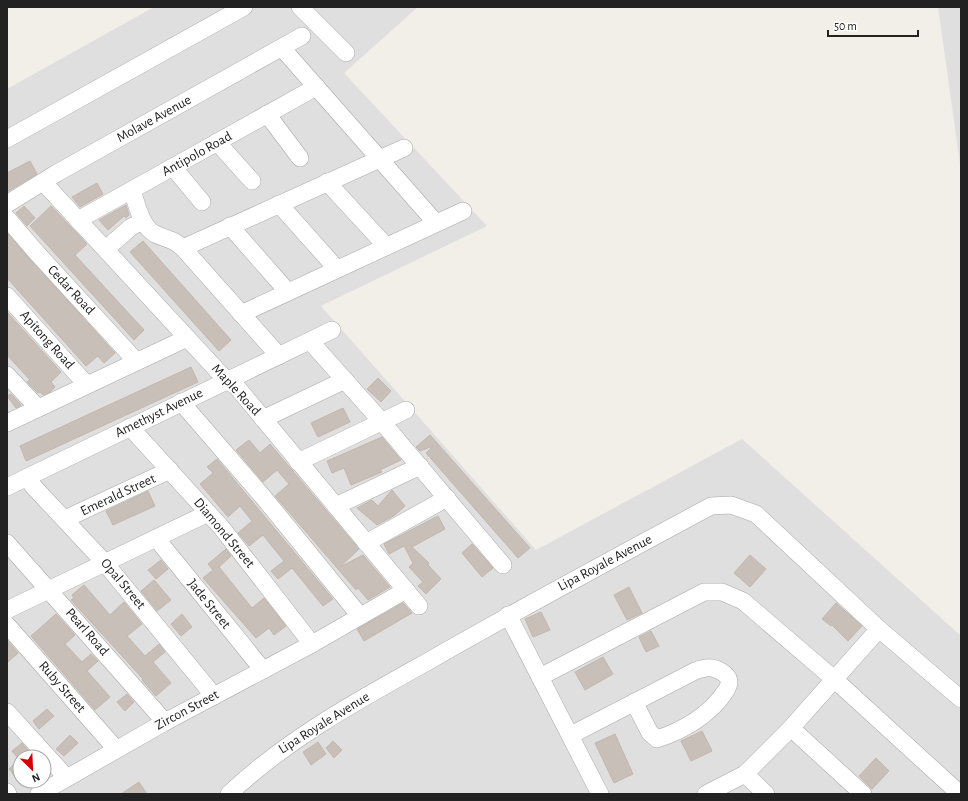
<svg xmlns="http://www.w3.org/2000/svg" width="968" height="801" font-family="'Alegreya Sans',sans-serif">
  <rect width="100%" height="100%" fill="#f2efe9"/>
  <g fill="#e0dfdf" fill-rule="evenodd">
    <path d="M 154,7 L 418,7 L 344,73 L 487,226 L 321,306 L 536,550 L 742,439 L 961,636 L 961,794 L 7,794 L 7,89 ZM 20,757 L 44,757 L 44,781 L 20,781 Z"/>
    <path d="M 938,7 L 961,7 L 961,171 Z"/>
  </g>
  <g fill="#c7bfb8" stroke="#c4b6ab">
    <path d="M 30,161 L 37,174 L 7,192 L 7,173 Z"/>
    <path d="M 97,183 L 103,194 L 80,207 L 72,197 Z"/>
    <path d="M 126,205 L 129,215 L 126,218 L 124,216 L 108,230 L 99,220 Z"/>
    <path d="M 24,206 L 35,218 L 27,226 L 16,213 Z"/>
    <path d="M 51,206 L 87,244 L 75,255 L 144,330 L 134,340 L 30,226 Z"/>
    <path d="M 7,233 L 115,353 L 104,363 L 98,356 L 86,366 L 7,278 Z"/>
    <path d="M 143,241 L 231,340 L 219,351 L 130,252 Z"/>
    <path d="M 7,312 L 61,372 L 51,382 L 55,387 L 50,392 L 43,395 L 40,392 L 38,393 L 27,382 L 30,380 L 7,355 Z"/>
    <path d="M 191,367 L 198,382 L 26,461 L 20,446 Z"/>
    <path d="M 378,378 L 391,391 L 381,402 L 367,389 Z"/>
    <path d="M 11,394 L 21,405 L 16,408 L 7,396 Z"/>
    <path d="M 343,408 L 350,422 L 318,437 L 311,423 Z"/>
    <path d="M 430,435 L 530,548 L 518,558 L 426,453 L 433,446 L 420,451 L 416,447 Z"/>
    <path d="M 382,437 L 401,460 L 380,470 L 382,472 L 351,485 L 344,468 L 332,473 L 327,461 Z"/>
    <path d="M 249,440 L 260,453 L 270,444 L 359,549 L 340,567 L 363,555 L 390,587 L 368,600 L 358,588 L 356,590 L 275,496 L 289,484 L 277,470 L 263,482 L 236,450 Z"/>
    <path d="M 217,459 L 333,599 L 323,606 L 292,568 L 278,579 L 271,571 L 284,561 L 263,535 L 249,546 L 238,533 L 252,521 L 240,506 L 228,517 L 200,484 L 213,473 L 207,467 Z"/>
    <path d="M 392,490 L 405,506 L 395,515 L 377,525 L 357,508 L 372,500 L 378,506 Z"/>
    <path d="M 148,491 L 155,506 L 113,525 L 106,511 Z"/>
    <path d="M 438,516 L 445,529 L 412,547 L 429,563 L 428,565 L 441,579 L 426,594 L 418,586 L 423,582 L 409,567 L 413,563 L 404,546 L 389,554 L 384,544 Z"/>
    <path d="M 472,544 L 493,568 L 482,577 L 462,553 Z"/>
    <path d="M 226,549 L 231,556 L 219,567 L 252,608 L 264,598 L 286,626 L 274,635 L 269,628 L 256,638 L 203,578 L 213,570 L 208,564 Z"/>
    <path d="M 750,555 L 766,569 L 750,587 L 734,573 Z"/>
    <path d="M 161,560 L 168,569 L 156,579 L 148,570 Z"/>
    <path d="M 154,580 L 171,600 L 157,611 L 141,591 Z"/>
    <path d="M 84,585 L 110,615 L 124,602 L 142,624 L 127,636 L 145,656 L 159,644 L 165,652 L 153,662 L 171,683 L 156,696 L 142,680 L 143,679 L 71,600 L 74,598 L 72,595 Z"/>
    <path d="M 629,587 L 642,613 L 627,620 L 614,595 Z"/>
    <path d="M 403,603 L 412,613 L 364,641 L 357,629 Z"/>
    <path d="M 836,603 L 862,626 L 848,641 L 832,625 L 831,626 L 822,619 Z"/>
    <path d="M 541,612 L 550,630 L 533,637 L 525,619 Z"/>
    <path d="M 56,614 L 75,635 L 65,644 L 82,662 L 91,654 L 98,661 L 87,671 L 110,697 L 95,710 L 31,636 Z"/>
    <path d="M 182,614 L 192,627 L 181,636 L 171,624 Z"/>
    <path d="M 651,631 L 659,646 L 646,652 L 639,637 Z"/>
    <path d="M 7,640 L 18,653 L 7,663 Z"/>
    <path d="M 603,657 L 613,674 L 585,690 L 575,672 Z"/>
    <path d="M 127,694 L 134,702 L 125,711 L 117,702 Z"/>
    <path d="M 47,709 L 54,716 L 39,729 L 33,721 Z"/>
    <path d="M 702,731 L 712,751 L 691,761 L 681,741 Z"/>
    <path d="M 615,734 L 633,774 L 614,783 L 595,743 Z"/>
    <path d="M 70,735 L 78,743 L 64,756 L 56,749 Z"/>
    <path d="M 333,741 L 342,750 L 334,758 L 326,748 Z"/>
    <path d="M 318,742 L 326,754 L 311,765 L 303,752 Z"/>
    <path d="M 22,743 L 34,757 L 17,757 L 12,751 Z"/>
    <path d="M 876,758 L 889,771 L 872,789 L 859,776 Z"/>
    <path d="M 20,759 L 20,783 L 9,769 Z"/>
    <path d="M 139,782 L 147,794 L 121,794 Z"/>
  </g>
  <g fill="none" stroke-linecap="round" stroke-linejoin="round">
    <defs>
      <g id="minor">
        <path d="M 300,7 L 346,53"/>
        <path d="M 282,48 L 436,223"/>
        <path d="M 267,114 L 300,158"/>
        <path d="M 7,139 L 244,7"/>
        <path d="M 217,142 L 252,181"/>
        <path d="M 173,167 L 202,202"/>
        <path d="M 327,182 L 386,246"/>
        <path d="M 44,183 L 227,381 L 236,386 L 419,606"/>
        <path d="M 132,190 C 137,205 141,226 155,234 C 166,239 174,239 183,248 L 279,356"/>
        <path d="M 7,204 L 57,173 L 302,36"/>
        <path d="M 279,204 L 337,269"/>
        <path d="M 7,218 L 36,252 L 136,361"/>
        <path d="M 78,220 L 316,87"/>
        <path d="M 230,226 L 288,292"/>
        <path d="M 183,248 L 404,148"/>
        <path d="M 106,249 L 131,227 L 143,221"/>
        <path d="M 7,296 L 86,384"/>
        <path d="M 241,314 L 463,211"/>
        <path d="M 310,341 L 382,422 L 503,565"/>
        <path d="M 7,375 L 38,408"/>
        <path d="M 181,402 L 264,498 L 360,616"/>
        <path d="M 263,419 L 345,380"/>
        <path d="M 7,423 L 187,338"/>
        <path d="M 130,427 L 221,527 L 312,644"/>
        <path d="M 298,462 L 406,410"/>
        <path d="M 27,477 L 33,486 L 105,563 L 214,696"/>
        <path d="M 7,487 L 332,330"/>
        <path d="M 336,506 L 420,466"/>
        <path d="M 65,519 L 170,470"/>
        <path d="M 156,538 L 263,670"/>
        <path d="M 7,543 L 165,722"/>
        <path d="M 366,543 L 447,498"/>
        <path d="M 7,610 L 208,513"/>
        <path d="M 508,615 L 600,794"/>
        <path d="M 7,625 L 116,749"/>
        <path d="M 540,677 L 704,592 L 722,592 L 743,601 L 834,679 L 960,794"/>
        <path d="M 7,712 L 67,778"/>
        <path d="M 791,728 L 863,794"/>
        <path d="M 571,735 L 695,671 C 706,667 712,666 722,672 C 731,678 731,683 725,692 C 710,715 682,731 657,739 L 650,733 L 634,702"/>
        <path d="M 745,774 L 766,794"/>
        <path d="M 7,792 L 8,794"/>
        <path d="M 39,794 L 165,722 L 312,644 L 406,590"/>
        <path d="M 229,794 C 287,739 357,701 427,662 C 521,608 616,557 711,506 L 731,505 L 756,514 L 879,629 L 961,699"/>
        <path d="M 706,794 L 745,774 L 791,728 L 879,629"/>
      </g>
    </defs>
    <use href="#minor" stroke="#a9a9a9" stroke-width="18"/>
    <use href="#minor" stroke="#fff" stroke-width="17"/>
  </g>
  <g text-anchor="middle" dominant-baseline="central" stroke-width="3" stroke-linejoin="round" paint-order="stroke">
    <g font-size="14" fill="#222" stroke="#fff">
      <text transform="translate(154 119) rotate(-29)">Molave Avenue</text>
      <text transform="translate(197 154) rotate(-29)">Antipolo Road</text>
      <text transform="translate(71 290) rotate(47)">Cedar Road</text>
      <text transform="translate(47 340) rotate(48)">Apitong Road</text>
      <text transform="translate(236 390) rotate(47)">Maple Road</text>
      <text transform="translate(159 413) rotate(-26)">Amethyst Avenue</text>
      <text transform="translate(118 495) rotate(-25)">Emerald Street</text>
      <text transform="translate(224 533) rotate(50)">Diamond Street</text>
      <text transform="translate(605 563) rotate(-28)">Lipa Royale Avenue</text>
      <text transform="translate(123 584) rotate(50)">Opal Street</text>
      <text transform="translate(209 604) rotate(51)">Jade Street</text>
      <text transform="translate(87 632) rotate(49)">Pearl Road</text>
      <text transform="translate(62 687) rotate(49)">Ruby Street</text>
      <text transform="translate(187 710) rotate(-28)">Zircon Street</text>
      <text transform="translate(324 723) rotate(-32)">Lipa Royale Avenue</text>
    </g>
  </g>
  <rect width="968" height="801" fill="none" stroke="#222222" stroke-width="16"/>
  <g transform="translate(32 769) rotate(156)"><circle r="19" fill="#ffffff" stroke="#a7a7a7"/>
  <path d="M0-3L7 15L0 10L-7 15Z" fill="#d40000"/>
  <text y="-6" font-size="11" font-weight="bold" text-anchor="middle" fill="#222222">N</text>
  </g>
  <path d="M828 30v6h90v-6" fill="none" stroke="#222222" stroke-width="2"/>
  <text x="834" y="30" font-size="12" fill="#222222" stroke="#ffffff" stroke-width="3" paint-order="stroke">50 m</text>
</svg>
